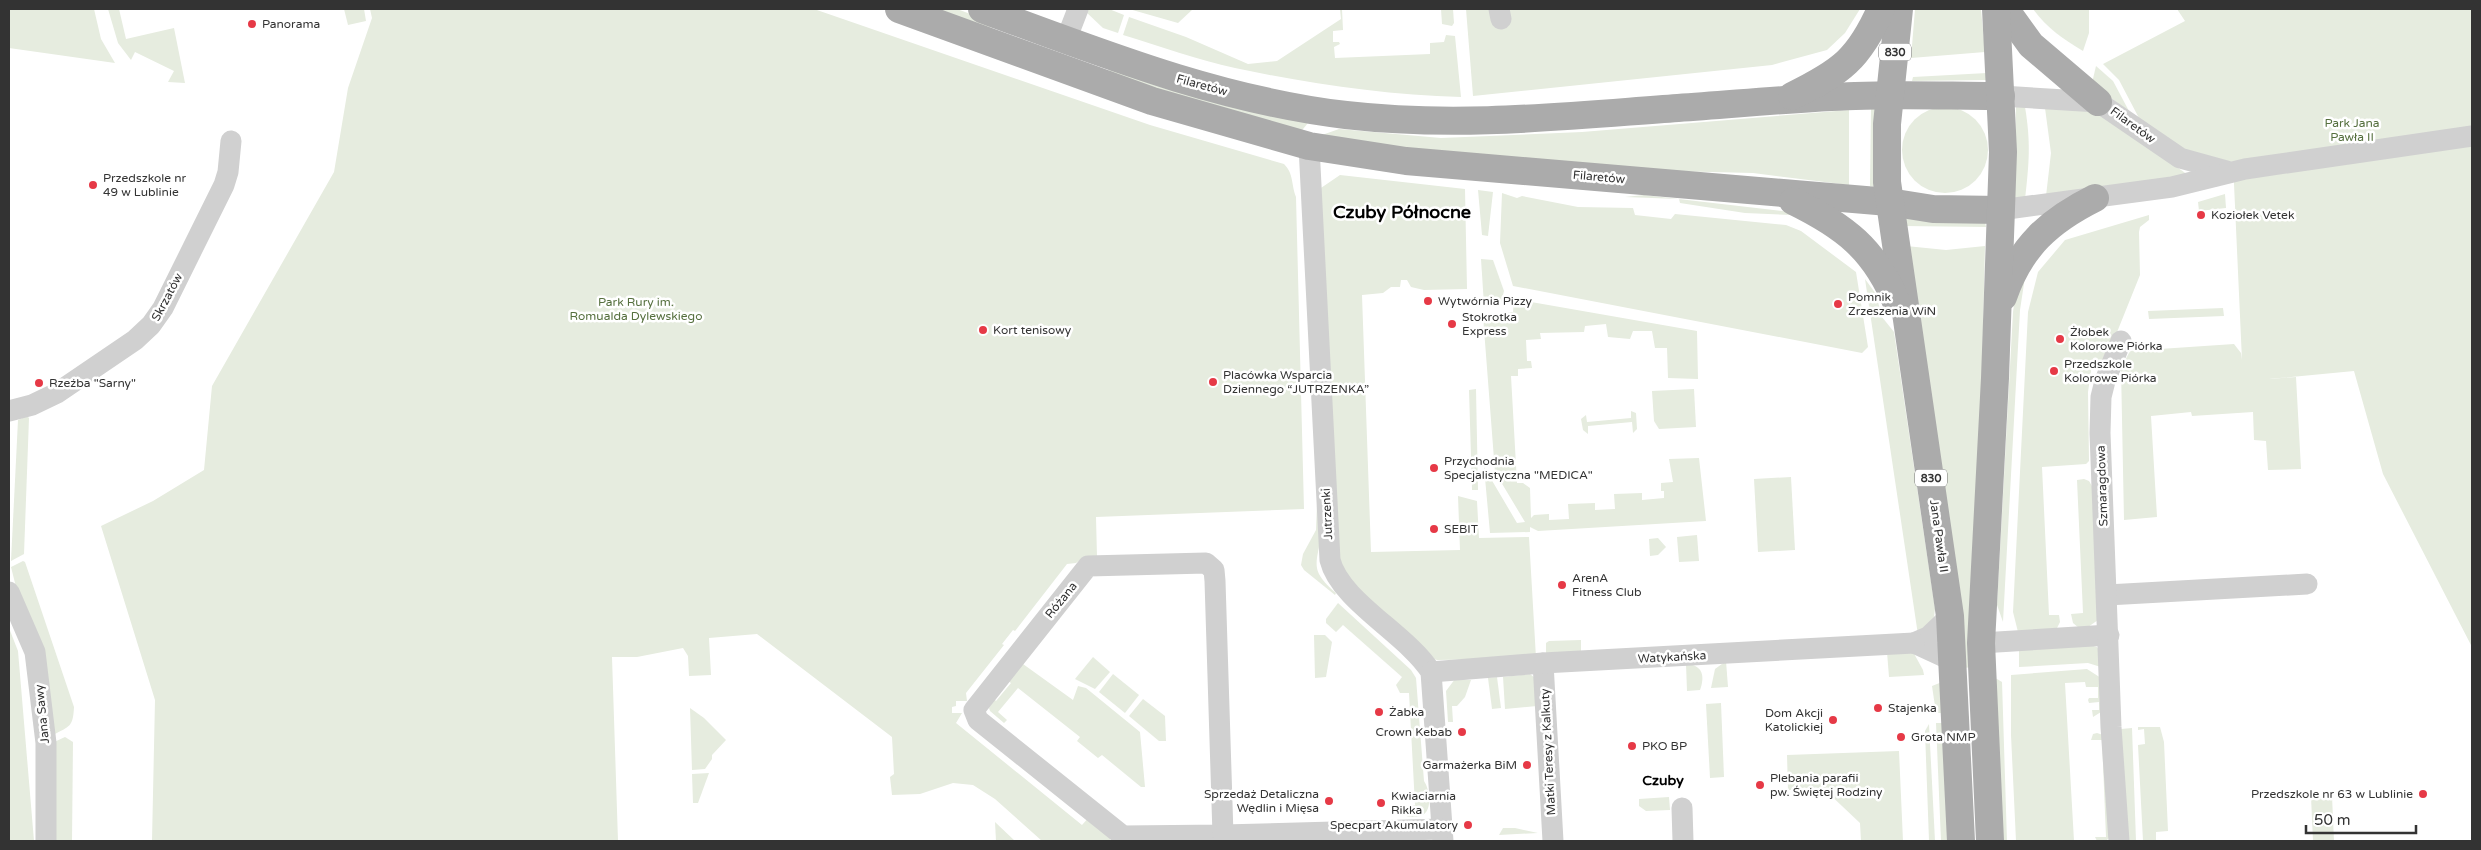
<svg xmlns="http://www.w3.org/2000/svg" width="2481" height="850" font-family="'Varela Round',sans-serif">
  <rect width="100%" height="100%" fill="#fff"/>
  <g fill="#e6ecdf">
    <path d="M 9,9 L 94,9 L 101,39 L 115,63 L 9,48 Z"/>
    <path d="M 108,9 L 119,9 L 126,39 L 174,28 L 185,83 L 168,82 L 174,71 L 135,52 L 131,60 L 118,43 Z"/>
    <path d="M 344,9 L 364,9 L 366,21 L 348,25 Z"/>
    <path d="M 370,9 L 814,9 L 1150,125 L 1284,164 C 1294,174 1291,184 1296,197 L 1304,509 L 1096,517 L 1097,557 L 1084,557 L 1076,563 L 1067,564 L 1015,631 L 1013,630 L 1002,644 L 1004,645 L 966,693 L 967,701 L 956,701 L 956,706 L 952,707 L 952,713 L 962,713 L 956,723 L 1082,825 L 1090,816 L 1111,834 L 1110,841 L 1042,841 L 995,799 L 973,785 L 953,783 L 920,794 L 892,795 L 890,777 L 894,774 L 892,737 L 757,634 L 709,638 L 711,675 L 689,676 L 688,656 L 683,648 L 637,657 L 612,657 L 618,841 L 152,841 L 155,700 L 101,526 L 153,501 L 204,470 L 212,386 L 334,172 L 348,88 L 372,18 Z"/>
    <path d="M 923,9 L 957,9 L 1019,32 L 965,23 Z"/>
    <path d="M 1087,9 L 1109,9 L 1124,15 L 1118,33 L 1103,28 L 1085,11 Z"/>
    <path d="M 1129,9 L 1193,9 L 1178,23 Z"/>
    <path d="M 1340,9 L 1342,9 L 1343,30 L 1333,31 L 1333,42 L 1339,42 L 1340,44 L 1334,47 L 1335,58 L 1430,54 L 1430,43 L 1444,42 L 1446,35 L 1455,36 L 1461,97 C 1385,95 1310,84 1235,68 C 1198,60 1160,46 1123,35 L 1129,17 L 1186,37 L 1248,64 L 1277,61 L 1341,19 Z"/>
    <path d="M 1441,9 L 1453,9 L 1454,23 L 1452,26 L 1442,24 Z"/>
    <path d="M 1466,9 L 1860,9 L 1845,33 L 1827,50 L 1772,65 L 1473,96 Z"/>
    <path d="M 1915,9 L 1981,9 L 1985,52 L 1911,58 Z"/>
    <path d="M 2033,9 L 2089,9 L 2089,33 L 2083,51 C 2063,39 2047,28 2033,9 Z"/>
    <path d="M 2177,9 L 2472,9 L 2472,647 L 2383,474 L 2354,371 L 2269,379 L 2296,377 L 2301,469 L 2268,470 L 2266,441 L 2254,440 L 2253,412 L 2192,416 L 2191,412 L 2151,416 L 2157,517 L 2124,520 L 2121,368 L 2130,351 L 2234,344 L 2241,353 L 2242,360 L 2233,162 L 2191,155 L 2140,120 L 2119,80 L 2103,64 L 2185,21 Z"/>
    <path d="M 1111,65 L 1312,118 L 1299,134 L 1107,77 Z"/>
    <path d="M 2096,66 L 2113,81 L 2130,113 L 2092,83 Z"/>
    <path d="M 1987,73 L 1988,80 L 1912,81 L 1913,77 Z"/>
    <circle cx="1945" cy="150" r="43"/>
    <path d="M 2016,107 L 2025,107 C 2031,143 2029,163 2025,199 L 2014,200 Z"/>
    <path d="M 1871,108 L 1877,108 L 1878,188 L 1870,186 Z"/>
    <path d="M 2045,108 L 2096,109 L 2188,175 L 2046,196 L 2051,153 Z"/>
    <path d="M 1849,110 L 1849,185 L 1753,173 L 1627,170 L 1382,150 L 1322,135 L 1339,129 L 1441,138 L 1582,132 Z"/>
    <path d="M 1340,175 L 1465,189 L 1467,289 L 1424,290 L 1411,287 L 1407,280 L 1401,280 L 1400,287 L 1391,287 L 1383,293 L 1362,295 L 1371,552 L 1460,550 L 1458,496 L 1477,501 L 1479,538 L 1529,537 L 1536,658 L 1437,660 L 1431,658 L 1344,575 L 1338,563 L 1318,190 Z"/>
    <path d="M 1478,190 L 1493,192 L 1488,236 L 1482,235 Z"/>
    <path d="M 1502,193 L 1517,198 L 1522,196 L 1578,207 L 1633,208 L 1635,215 L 1671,219 L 1675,214 L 1786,225 L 1801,231 L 1856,272 L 1868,347 L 1862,353 L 1513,286 L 1500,243 Z"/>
    <path d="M 2225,194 L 2226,208 L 2199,211 L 2198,202 Z"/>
    <path d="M 1644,195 L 1791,212 L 1831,236 L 1792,215 L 1745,213 L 1680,203 L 1679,199 L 1625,197 Z"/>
    <path d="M 2149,215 L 2149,220 L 2140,227 L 2139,232 L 2140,275 L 2103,367 L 2092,364 L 2088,392 L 2089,461 L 2086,464 L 2042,467 L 2049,615 L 2059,615 L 2060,622 L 2057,628 L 2018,632 L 2013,612 L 2028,312 L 2038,272 L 2065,240 Z"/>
    <path d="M 1901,217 L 1985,222 L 1986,227 L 1903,226 Z"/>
    <path d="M 1906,246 L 1946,250 L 1985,246 L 1975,667 L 1962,668 Z"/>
    <path d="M 1481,259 L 1493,260 L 1504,291 L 1501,303 L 1484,305 Z"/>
    <path d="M 2025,277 L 2020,310 L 2003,622 L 1997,605 L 2013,312 L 2016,289 Z"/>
    <path d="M 1865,279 L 1876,294 L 1882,317 L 1894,332 L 1935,609 L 1934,617 L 1918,635 Z"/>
    <path d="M 1514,299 L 1697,331 L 1698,379 L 1668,378 L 1667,348 L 1655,348 L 1652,331 L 1633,331 L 1630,339 L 1608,337 L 1606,324 L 1585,326 L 1584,332 L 1540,333 L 1541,339 L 1526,340 L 1527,361 L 1531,361 L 1532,368 L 1518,369 L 1518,376 L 1511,376 L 1517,483 L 1523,483 L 1530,488 L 1531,518 L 1534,515 L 1549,514 L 1549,520 L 1569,519 L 1568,504 L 1595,503 L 1595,510 L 1615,509 L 1614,494 L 1642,493 L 1642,500 L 1664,498 L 1664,491 L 1661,491 L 1661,483 L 1673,482 L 1669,459 L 1699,458 L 1706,521 L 1538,531 L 1530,527 L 1530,532 L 1490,533 L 1484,467 L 1517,523 L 1525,522 L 1495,472 L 1483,316 L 1513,312 Z"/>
    <path d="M 2223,308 L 2224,316 L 2149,319 L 2148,311 Z"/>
    <path d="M 1476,389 L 1478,490 L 1472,490 L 1469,390 Z"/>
    <path d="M 1694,389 L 1696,427 L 1659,429 L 1654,421 L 1652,391 Z"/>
    <path d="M 1631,411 L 1636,413 L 1637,429 L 1633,433 L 1632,422 L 1588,426 L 1588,434 L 1583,430 L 1581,419 L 1586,415 L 1587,422 L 1631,418 Z"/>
    <path d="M 27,416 L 29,418 L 24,554 L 11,561 L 18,420 Z"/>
    <path d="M 1791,477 L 1795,550 L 1758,552 L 1754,479 Z"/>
    <path d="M 2084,479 L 2089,481 L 2092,486 L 2098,620 L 2088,627 L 2079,628 L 2073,623 L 2071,614 L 2083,613 L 2077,480 Z"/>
    <path d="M 1317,504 C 1319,514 1323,527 1321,536 C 1316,566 1310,570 1336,593 L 1335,595 L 1304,570 L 1301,565 L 1303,554 L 1316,530 Z"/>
    <path d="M 1697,535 L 1699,561 L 1679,562 L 1677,537 Z"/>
    <path d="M 1658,538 L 1666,547 L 1658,555 L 1650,556 L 1649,539 Z"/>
    <path d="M 23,561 L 25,562 L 74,707 C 73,727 70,726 53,735 L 11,567 Z"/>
    <path d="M 1338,603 L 1411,670 L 1416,678 L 1424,781 C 1429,788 1433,809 1423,815 C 1419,817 1413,817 1408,817 L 1404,814 L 1407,806 L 1415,805 L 1409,693 L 1400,693 L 1396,685 L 1402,677 L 1343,625 L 1336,632 L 1326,623 L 1326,619 Z"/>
    <path d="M 9,628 L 18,651 L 34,841 L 9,841 Z"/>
    <path d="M 1314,635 L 1325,635 L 1332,642 L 1326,677 L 1315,678 Z"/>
    <path d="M 1581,640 L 1581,655 L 1546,654 L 1546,643 L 1549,641 Z"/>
    <path d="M 2090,645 L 2097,647 L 2102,654 L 2104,668 L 2088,663 L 2019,667 L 2019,649 Z"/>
    <path d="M 1912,650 L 1923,670 L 1924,675 L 1889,677 L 1887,652 Z"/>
    <path d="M 1093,657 L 1110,672 L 1095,689 L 1075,679 Z"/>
    <path d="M 1726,661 L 1728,687 L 1711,688 L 1715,669 Z"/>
    <path d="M 1023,664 L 1073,700 L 1078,686 L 1086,688 L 1140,732 L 1145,787 L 1141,787 L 1102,755 L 1098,758 L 1077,741 L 1080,737 L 1018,688 L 998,712 L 1007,720 L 1004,723 L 990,711 L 989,708 L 994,699 L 996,701 L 1011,683 L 1008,681 Z"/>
    <path d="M 1686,664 C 1703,665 1705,676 1700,690 L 1687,691 Z"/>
    <path d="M 2087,669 L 2101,678 L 2101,712 L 2093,717 L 2092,710 L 2099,710 L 2099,702 L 2089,703 L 2088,700 L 2089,698 L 2098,698 L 2098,687 L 2086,687 L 2085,682 L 2065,683 L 2074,841 L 2016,841 L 2011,735 L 2011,675 Z"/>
    <path d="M 1113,674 L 1139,695 L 1125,713 L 1099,692 Z"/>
    <path d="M 1530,674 L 1535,678 L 1537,706 L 1505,709 L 1503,677 Z"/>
    <path d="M 1497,677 L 1501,708 L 1492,709 L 1488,678 Z"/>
    <path d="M 1455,679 L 1471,680 L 1465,697 L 1457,706 L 1452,706 L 1453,722 L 1448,722 L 1446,691 Z"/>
    <path d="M 1997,679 L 2002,682 L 2007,841 L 2001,841 L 1994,680 Z"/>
    <path d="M 1942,682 L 1944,713 L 1936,713 L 1932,686 Z"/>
    <path d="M 1143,699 L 1165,716 L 1166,741 L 1159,741 L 1129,716 Z"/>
    <path d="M 1721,703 L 1724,777 L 1710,778 L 1706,704 Z"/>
    <path d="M 690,708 L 704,718 L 726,740 L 712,755 L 712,759 L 705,769 L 692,770 Z"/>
    <path d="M 1936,723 L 1945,723 L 1952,841 L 1941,841 Z"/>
    <path d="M 1929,724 L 1935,841 L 1929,841 L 1925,731 Z"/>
    <path d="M 2138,727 L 2160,727 L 2164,742 L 2168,831 L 2156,832 L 2156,841 L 2143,841 L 2138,745 L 2145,744 L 2144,729 L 2138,730 Z"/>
    <path d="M 2132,728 L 2136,841 L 2126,841 L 2121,729 Z"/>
    <path d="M 2097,733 L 2103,735 L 2110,837 L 2106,841 L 2097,841 L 2095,837 L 2106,837 L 2102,740 L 2091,740 L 2093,734 Z"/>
    <path d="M 65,737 L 73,742 L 72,841 L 54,841 L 52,743 Z"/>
    <path d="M 1899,751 L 1903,841 L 1861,841 L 1860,823 L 1824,789 L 1788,790 L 1787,755 Z"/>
    <path d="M 709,773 L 698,803 L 693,803 L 692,774 Z"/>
    <path d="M 2332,796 L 2334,841 L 2313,841 L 2311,797 Z"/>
    <path d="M 1669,797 L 1670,810 L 1646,811 L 1639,806 L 1639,799 Z"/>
    <path d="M 995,822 L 1015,841 L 996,841 Z"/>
    <path d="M 1503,828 L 1515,828 L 1538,833 L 1499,835 Z"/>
  </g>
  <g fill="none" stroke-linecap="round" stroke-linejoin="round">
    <g stroke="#d0d0d0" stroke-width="21">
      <path d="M 1499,9 L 1501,19"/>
      <path d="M 1066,40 L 1078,9"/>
      <path d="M 2001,96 L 2098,102 L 2180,158 L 2227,171"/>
      <path d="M 1309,146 L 1330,560 C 1340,601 1407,634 1431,672 L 1443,841"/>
      <path d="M 2000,210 L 2172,187 L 2245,169 L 2472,136"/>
      <path d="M 9,411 L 32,405 L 57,393 L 135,340 L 151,325 L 163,308 L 224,185 L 228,172 L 231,141"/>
      <path d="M 1206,563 L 1214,570 L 1215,581 L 1223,835 L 1123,836 L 978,720 L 974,710 L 1088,566 Z"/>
      <path d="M 9,592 L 35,652 L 46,743 L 46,841"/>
      <path d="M 2107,595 L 2307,584"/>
      <path d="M 1950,616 L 1928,637 L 1914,643 L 1953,661"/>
      <path d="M 1981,643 L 2109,635"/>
      <path d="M 1543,663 L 1553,841"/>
      <path d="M 1431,672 L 1543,663 L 1914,643"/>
      <path d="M 1682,808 L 1683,841"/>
      <path d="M 1223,835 L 1442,829"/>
      <path d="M 2119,841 L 2111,727 L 2100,433 L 2101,397 L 2105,381 L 2121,341"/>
    </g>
    <g stroke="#ababab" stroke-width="28">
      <path d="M 899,9 L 1152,101 L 1309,146 L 1406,161 L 1889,202 L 1933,209 L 2000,210"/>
      <path d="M 982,9 C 1101,53 1219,100 1346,115 C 1458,128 1566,116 1678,108 C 1737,104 1796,98 1855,96 C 1903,94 1952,96 2001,96"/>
      <path d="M 1899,9 L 1887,124 L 1887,182 L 1950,616 L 1961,841"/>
      <path d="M 2005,9 L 2031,45 L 2098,102"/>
      <path d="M 1792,96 C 1841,72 1859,59 1881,9"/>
      <path d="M 1793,201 C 1844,226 1875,249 1897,304"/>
      <path d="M 2003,297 C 2020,247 2049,221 2095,198"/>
      <path d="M 1990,841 L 1981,643 L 1995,378 L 2003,152 L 1996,9"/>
    </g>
  </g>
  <g fill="#e63946" stroke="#fff" stroke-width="2">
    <circle cx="252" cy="24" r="5"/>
    <circle cx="93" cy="185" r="5"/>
    <circle cx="2201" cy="215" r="5"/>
    <circle cx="1428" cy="301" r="5"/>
    <circle cx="1838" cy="304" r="5"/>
    <circle cx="1452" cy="324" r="5"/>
    <circle cx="983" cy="330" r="5"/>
    <circle cx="2060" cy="339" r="5"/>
    <circle cx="2054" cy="371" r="5"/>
    <circle cx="1213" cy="382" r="5"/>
    <circle cx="39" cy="383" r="5"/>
    <circle cx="1434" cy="468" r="5"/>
    <circle cx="1434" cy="529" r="5"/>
    <circle cx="1562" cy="585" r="5"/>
    <circle cx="1878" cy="708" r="5"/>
    <circle cx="1379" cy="712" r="5"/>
    <circle cx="1833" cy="720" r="5"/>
    <circle cx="1462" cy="732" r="5"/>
    <circle cx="1901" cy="737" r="5"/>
    <circle cx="1632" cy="746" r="5"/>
    <circle cx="1527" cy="765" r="5"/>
    <circle cx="1760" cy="785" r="5"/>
    <circle cx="2423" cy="794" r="5"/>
    <circle cx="1329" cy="801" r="5"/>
    <circle cx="1381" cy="803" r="5"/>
    <circle cx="1468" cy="825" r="5"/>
  </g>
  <g text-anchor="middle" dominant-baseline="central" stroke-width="5" stroke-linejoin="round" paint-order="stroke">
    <g fill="#fff" stroke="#707070" stroke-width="1">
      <rect x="1879" y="43.5" width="32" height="17" rx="4"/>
      <rect x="1915" y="469.5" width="32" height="17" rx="4"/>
    </g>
    <g font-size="11" font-weight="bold" fill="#333">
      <text x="1895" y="52">830</text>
      <text x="1931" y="478">830</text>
    </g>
    <g font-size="12" fill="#333" stroke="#fff" text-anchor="start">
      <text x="262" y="24">Panorama</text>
      <text x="103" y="178">Przedszkole nr<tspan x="103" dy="14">49 w Lublinie</tspan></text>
      <text x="2211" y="215">Koziołek Vetek</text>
      <text x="1848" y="297">Pomnik<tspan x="1848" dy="14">Zrzeszenia WiN</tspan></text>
      <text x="1438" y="301">Wytwórnia Pizzy</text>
      <text x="1462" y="317">Stokrotka<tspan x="1462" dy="14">Express</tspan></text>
      <text x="993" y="330">Kort tenisowy</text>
      <text x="2070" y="332">Żłobek<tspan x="2070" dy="14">Kolorowe Piórka</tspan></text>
      <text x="2064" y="364">Przedszkole<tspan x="2064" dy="14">Kolorowe Piórka</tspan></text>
      <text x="1223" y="375">Placówka Wsparcia<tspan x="1223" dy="14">Dziennego “JUTRZENKA”</tspan></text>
      <text x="49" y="383">Rzeźba "Sarny"</text>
      <text x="1444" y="461">Przychodnia<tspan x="1444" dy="14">Specjalistyczna "MEDICA"</tspan></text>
      <text x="1444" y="529">SEBIT</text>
      <text x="1572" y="578">ArenA<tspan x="1572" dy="14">Fitness Club</tspan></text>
      <text x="1888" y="708">Stajenka</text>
      <text x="1389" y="712">Żabka</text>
      <text x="1823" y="713" text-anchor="end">Dom Akcji<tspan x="1823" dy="14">Katolickiej</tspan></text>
      <text x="1452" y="732" text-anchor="end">Crown Kebab</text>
      <text x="1911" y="737">Grota NMP</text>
      <text x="1642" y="746">PKO BP</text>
      <text x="1517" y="765" text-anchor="end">Garmażerka BiM</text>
      <text x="1770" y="778">Plebania parafii<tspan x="1770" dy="14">pw. Świętej Rodziny</tspan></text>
      <text x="1319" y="794" text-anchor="end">Sprzedaż Detaliczna<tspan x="1319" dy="14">Wędlin i Mięsa</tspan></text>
      <text x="2413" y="794" text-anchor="end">Przedszkole nr 63 w Lublinie</text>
      <text x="1391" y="796">Kwiaciarnia<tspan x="1391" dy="14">Rikka</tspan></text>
      <text x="1458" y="825" text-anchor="end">Specpart Akumulatory</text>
    </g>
    <g font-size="12" fill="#333" stroke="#fff">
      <text transform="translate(1202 85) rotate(15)">Filaretów</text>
      <text transform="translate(2133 125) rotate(36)">Filaretów</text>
      <text transform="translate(1599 177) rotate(5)">Filaretów</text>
      <text transform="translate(167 297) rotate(-62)">Skrzatów</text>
      <text transform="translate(2102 486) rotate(-92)">Szmaragdowa</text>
      <text transform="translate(1327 514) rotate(-93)">Jutrzenki</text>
      <text transform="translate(1939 536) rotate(82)">Jana Pawła II</text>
      <text transform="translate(1061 600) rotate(-51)">Różana</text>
      <text transform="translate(1672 657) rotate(-3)">Watykańska</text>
      <text transform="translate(42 714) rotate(-96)">Jana Sawy</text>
      <text transform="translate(1548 752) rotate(-93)">Matki Teresy z Kalkuty</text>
    </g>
    <g font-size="12" fill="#56703f" stroke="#fff">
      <text x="2352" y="123">Park Jana<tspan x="2352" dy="14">Pawła II</tspan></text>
      <text x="636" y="302">Park Rury im.<tspan x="636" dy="14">Romualda Dylewskiego</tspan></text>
    </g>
    <g font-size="14" font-weight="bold" fill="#000" stroke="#fff">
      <text x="1663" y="780">Czuby</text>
    </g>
    <g font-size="18" font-weight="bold" fill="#000" stroke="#fff">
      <text x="1402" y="212">Czuby Północne</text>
    </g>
  </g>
  <rect width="2481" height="850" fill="none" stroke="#333333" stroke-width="20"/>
  <path d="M2306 825v8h110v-8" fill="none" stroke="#333333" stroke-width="2.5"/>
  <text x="2314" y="825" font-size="15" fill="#333333" stroke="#ffffff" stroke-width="4" paint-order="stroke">50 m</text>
</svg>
